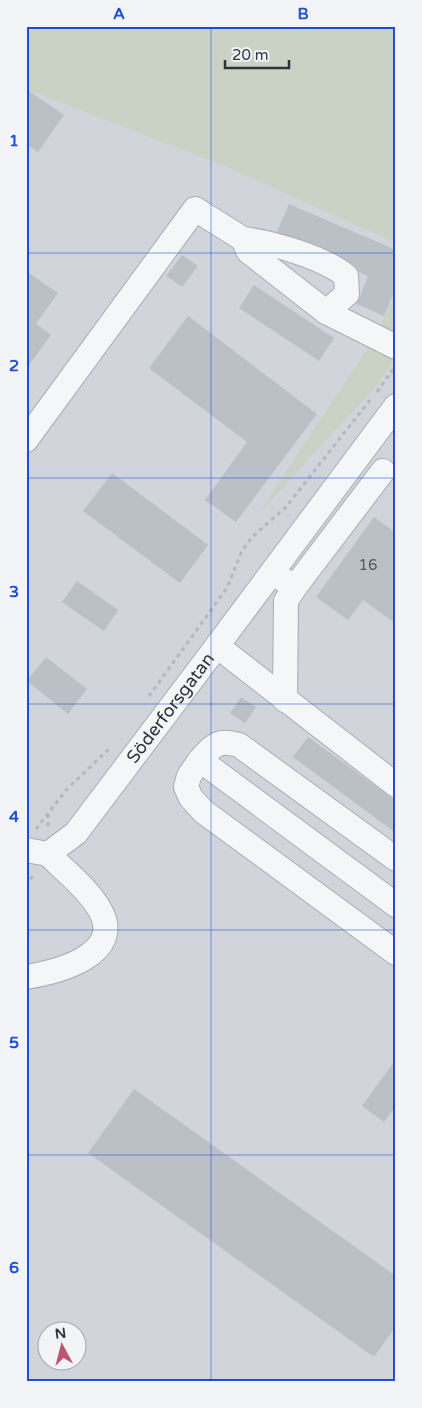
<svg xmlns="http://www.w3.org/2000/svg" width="422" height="1408" font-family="'Varela Round',sans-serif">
  <rect width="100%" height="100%" fill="#e2e6e9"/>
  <path fill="#d1d5db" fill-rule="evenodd" d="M 26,80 L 396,229 L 396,1382 L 26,1382 ZM 48,1330 L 78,1330 L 78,1360 L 48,1360 Z"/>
  <g fill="#c9d2c5">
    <path d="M 26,26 L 396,26 L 396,243 L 227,167 L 26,89 Z"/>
    <path d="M 396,293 L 396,355 L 380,382 L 259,513 L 377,334 Z"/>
  </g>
  <g fill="#bac0c5">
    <path d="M 26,89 L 64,115 L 38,152 L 26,144 Z"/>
    <path d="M 289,204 L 396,250 L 396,288 L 384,316 L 357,304 L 368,276 L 359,272 L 354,265 L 317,245 L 277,232 Z"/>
    <path d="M 182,255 L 198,266 L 182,287 L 166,276 Z"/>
    <path d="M 26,271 L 58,293 L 36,324 L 51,335 L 26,369 Z"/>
    <path d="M 254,285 L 334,338 L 319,361 L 239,308 Z"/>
    <path d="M 188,316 L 317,414 L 236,522 L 205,500 L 247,442 L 149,368 Z"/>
    <path d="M 112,473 L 208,545 L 180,583 L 83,511 Z"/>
    <path d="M 374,517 L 396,533 L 396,624 L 363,600 L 348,620 L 316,597 Z"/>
    <path d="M 77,581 L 118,610 L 104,631 L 62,602 Z"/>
    <path d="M 46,657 L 87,689 L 68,714 L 27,681 Z"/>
    <path d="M 241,697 L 256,707 L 245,723 L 230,713 Z"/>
    <path d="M 308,737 L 396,801 L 396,833 L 293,757 Z"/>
    <path d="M 396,1059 L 396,1106 L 384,1122 L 362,1106 Z"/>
    <path d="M 134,1089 L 396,1276 L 396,1326 L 374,1357 L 88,1153 Z"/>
  </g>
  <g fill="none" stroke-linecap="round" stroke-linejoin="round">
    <defs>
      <g id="minor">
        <path d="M 326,312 L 396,347"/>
        <path d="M 26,440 L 195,209 L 243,239 L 248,251 L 326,312 L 347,294 L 346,276 C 325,258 271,242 243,239"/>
        <path d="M 282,579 L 295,587 L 286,601 L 285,700"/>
        <path d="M 295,587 L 383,471"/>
        <path d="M 217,646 L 396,406"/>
        <path d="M 200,760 L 189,776 L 186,787 L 191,798 L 204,812 L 396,953"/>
        <path id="s1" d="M 26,850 L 48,854 L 76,833 L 217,646 L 396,785"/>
        <path d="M 396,859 L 239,745 C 218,739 214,745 200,760 L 396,905"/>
        <path d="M 26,977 C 57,972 125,955 100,910 C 88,889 65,871 48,854"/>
      </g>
    </defs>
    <use href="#minor" stroke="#a8adb3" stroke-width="26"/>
    <g stroke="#b5b8bd" stroke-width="3" stroke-dasharray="4 4" stroke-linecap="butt">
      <path d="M 377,392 L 394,368"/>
      <path d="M 149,696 L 227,588 L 242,551 L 252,537 L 286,507 L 370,400"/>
      <path d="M 48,814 L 48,827"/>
      <path d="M 36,829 L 67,789 L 109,749"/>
      <path d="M 26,886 L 34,874"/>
    </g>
    <use href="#minor" stroke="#f5f6f8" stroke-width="24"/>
  </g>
  <path fill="none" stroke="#1d4ed8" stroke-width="1" stroke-opacity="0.55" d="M 211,26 L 211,1382M 26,253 L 396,253M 26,478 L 396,478M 26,704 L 396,704M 26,930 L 396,930M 26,1155 L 396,1155"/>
  <g text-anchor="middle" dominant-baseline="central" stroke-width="5" stroke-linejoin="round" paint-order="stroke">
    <g font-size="15" fill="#505860">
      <text x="368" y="565">16</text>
    </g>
    <g font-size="18" fill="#2c353f" stroke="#f2f4f7">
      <text stroke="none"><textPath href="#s1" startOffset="214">Söderforsgatan</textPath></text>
    </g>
  </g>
  <rect width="422" height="1408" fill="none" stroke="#f2f4f7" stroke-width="55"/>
  <g transform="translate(62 1346) rotate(353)"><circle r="24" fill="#f2f4f7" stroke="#a3a8ad"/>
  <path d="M0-4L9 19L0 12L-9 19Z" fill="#bf5671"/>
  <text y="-8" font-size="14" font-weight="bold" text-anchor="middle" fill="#2c353f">N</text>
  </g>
  <path d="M225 60v8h64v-8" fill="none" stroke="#2c353f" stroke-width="2.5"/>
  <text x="232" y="60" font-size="15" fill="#2c353f" stroke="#f2f4f7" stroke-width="4" paint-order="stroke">20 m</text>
  <rect x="28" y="28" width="366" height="1352" fill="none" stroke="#1d4ed8" stroke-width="2"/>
  <g font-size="16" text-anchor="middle" font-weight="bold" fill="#1d4ed8">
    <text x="119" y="19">A</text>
    <text x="303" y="19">B</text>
    <text x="14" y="146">1</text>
    <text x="14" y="371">2</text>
    <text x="14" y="597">3</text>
    <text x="14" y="822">4</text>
    <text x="14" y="1048">5</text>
    <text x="14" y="1273">6</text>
  </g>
</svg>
